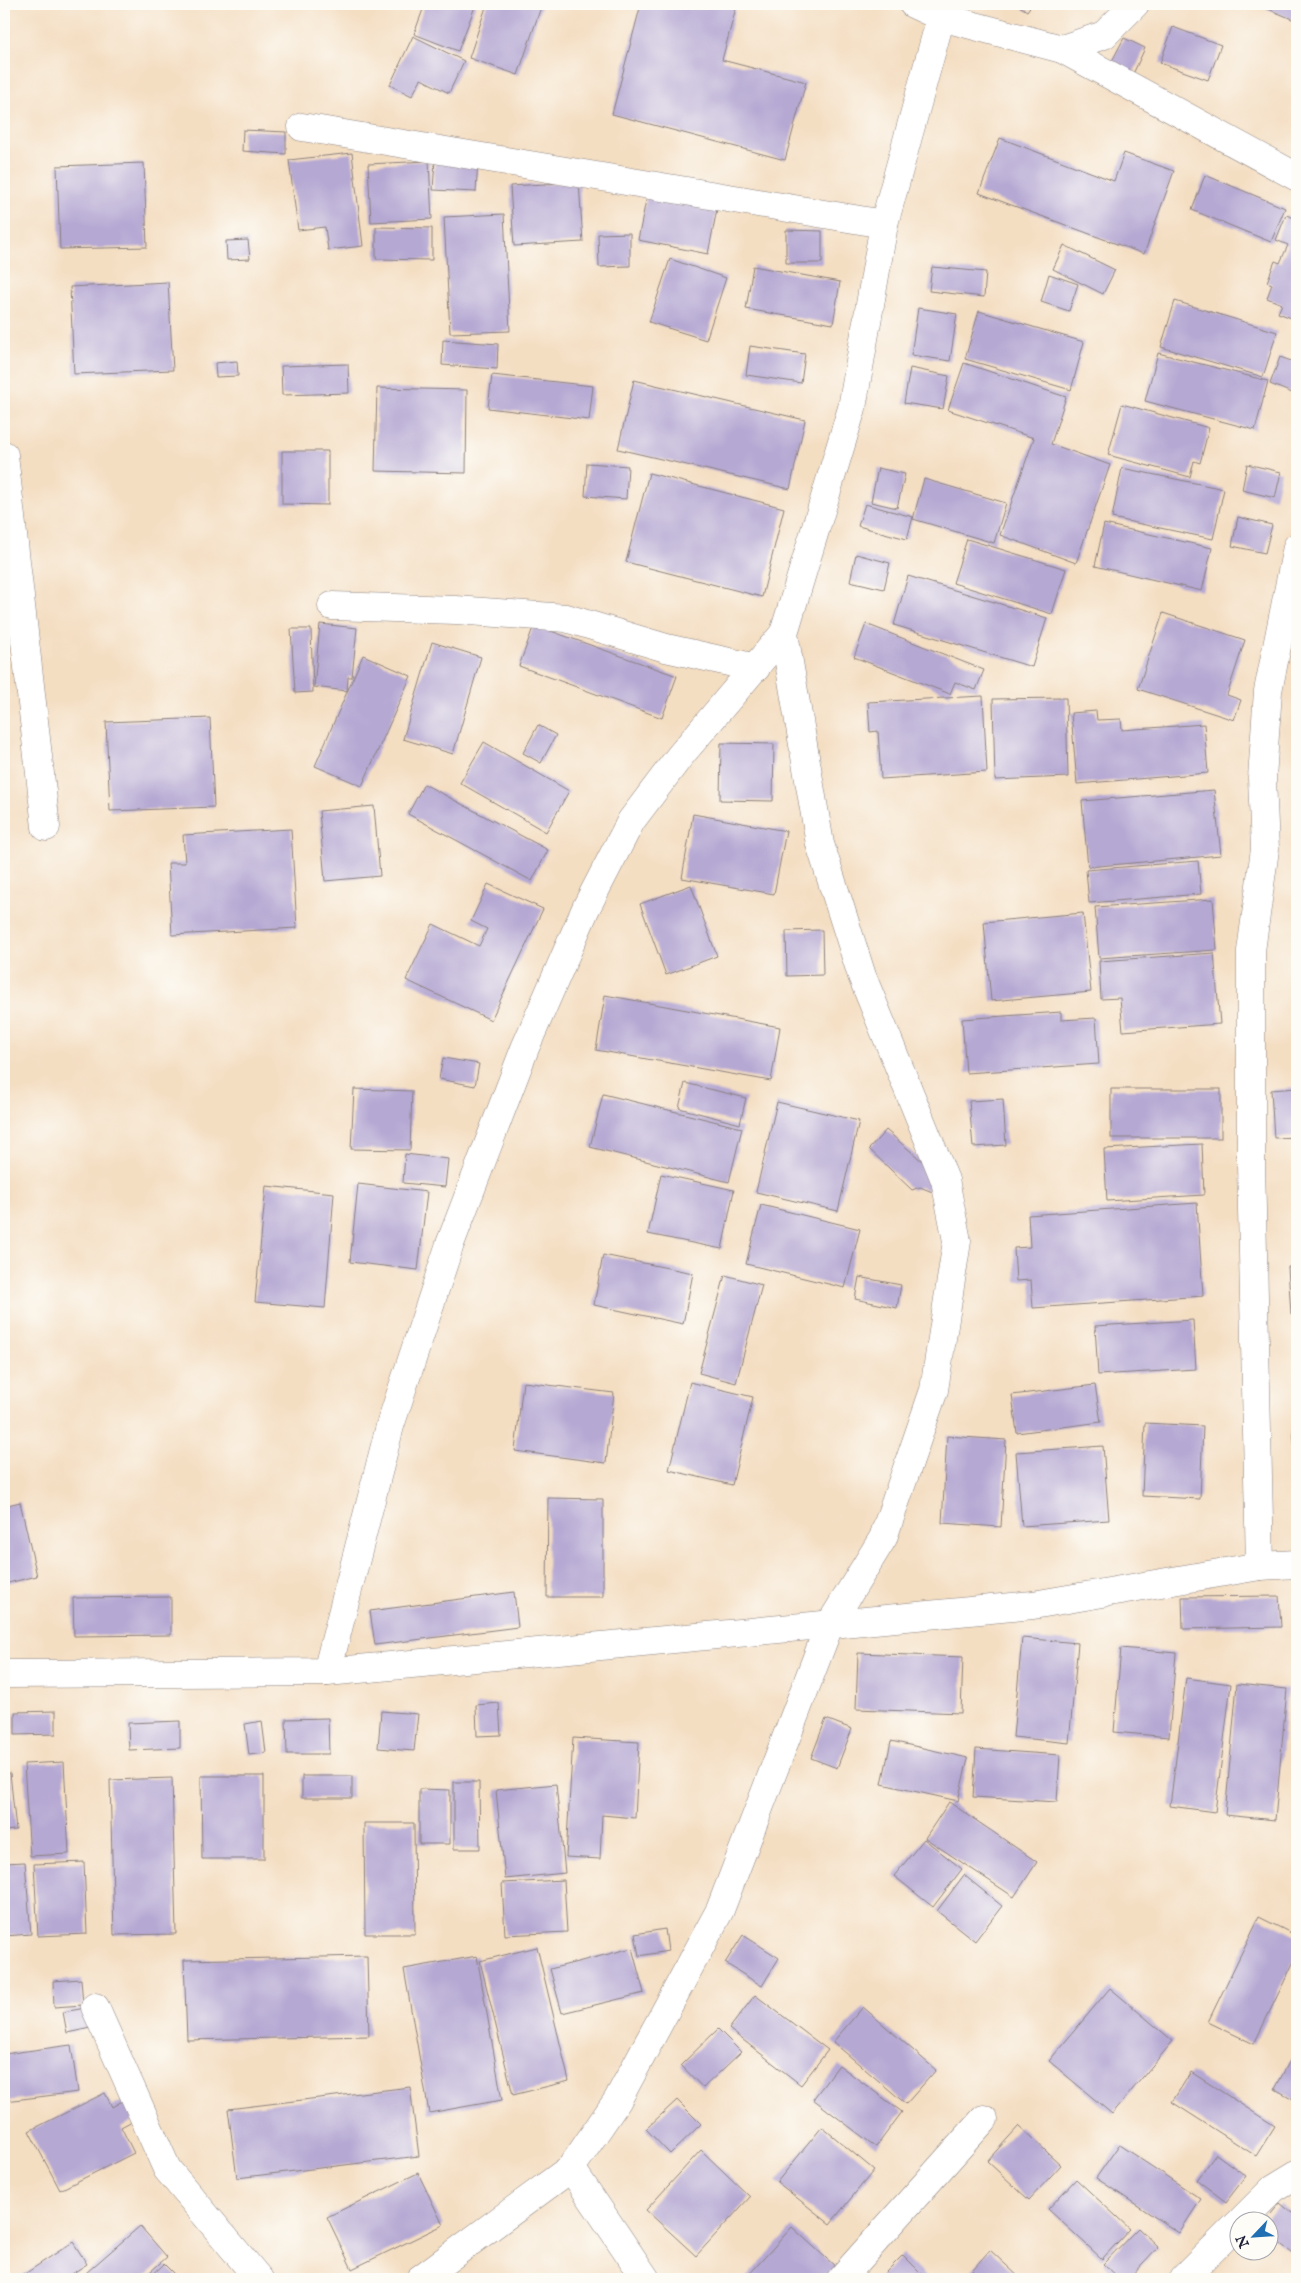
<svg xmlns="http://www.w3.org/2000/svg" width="1301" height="2283" font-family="'IM FELL English',serif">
  <rect width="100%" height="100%" fill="#fdfcf7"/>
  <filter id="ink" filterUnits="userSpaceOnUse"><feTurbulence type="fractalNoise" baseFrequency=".02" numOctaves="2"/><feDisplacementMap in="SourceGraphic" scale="10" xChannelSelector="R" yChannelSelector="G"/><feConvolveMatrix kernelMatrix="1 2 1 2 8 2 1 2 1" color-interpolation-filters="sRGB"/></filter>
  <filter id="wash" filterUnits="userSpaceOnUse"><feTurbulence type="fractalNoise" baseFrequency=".0096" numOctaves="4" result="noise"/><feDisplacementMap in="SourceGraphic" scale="20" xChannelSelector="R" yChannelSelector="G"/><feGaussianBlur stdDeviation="1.12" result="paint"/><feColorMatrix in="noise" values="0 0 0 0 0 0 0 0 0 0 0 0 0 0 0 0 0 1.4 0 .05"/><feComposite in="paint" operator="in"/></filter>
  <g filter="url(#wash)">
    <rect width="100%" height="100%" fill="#f4dec2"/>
    <g id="blocks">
      <g fill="#b5a8d3">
        <path d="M 425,4 L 476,4 L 458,51 L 414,34 Z"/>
        <path d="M 487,4 L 542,4 L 518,75 L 469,58 Z"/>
        <path d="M 641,4 L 737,4 L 722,60 L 806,82 L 785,160 L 612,114 Z"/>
        <path d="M 1016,4 L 1032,4 L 1027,11 Z"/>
        <path d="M 1256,4 L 1297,4 L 1297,21 Z"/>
        <path d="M 1173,27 L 1221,45 L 1208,80 L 1160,63 Z"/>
        <path d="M 413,36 L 464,61 L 449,93 L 421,79 L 412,96 L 390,85 Z"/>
        <path d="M 1124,38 L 1145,48 L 1133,74 L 1111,63 Z"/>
        <path d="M 243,130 L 286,132 L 286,154 L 242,151 Z"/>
        <path d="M 1000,138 L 1114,181 L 1124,153 L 1174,171 L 1144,254 L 979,193 Z"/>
        <path d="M 352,153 L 363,246 L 328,250 L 325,227 L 298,230 L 289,160 Z"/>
        <path d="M 435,159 L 478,161 L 476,192 L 433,190 Z"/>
        <path d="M 429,161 L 432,219 L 371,222 L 368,164 Z"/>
        <path d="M 144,163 L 147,247 L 60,249 L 57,166 Z"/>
        <path d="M 1205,175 L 1285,208 L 1271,242 L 1192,210 Z"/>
        <path d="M 579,182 L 583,242 L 514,246 L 510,186 Z"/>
        <path d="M 647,195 L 717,209 L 708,254 L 638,240 Z"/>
        <path d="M 504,214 L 510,331 L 450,333 L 444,217 Z"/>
        <path d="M 1286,215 L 1297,219 L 1297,320 L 1278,313 L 1282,304 L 1267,298 L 1272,284 L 1267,282 L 1275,261 L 1280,263 L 1288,245 L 1276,240 Z"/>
        <path d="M 376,227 L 432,228 L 432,260 L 376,259 Z"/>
        <path d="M 786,230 L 822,231 L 822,263 L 786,263 Z"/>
        <path d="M 630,233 L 630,266 L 599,267 L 598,234 Z"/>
        <path d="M 248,240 L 250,259 L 227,260 L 226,241 Z"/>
        <path d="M 1064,245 L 1115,270 L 1103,294 L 1053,269 Z"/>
        <path d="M 670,259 L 726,278 L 706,340 L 649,322 Z"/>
        <path d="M 753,266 L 840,282 L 833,324 L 746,309 Z"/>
        <path d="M 932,267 L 986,272 L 984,297 L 929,291 Z"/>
        <path d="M 1049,274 L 1078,284 L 1069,311 L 1041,302 Z"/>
        <path d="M 168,282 L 173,370 L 74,374 L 70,287 Z"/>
        <path d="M 1175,301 L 1277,332 L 1263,377 L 1161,347 Z"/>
        <path d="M 918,308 L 957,314 L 950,361 L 911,355 Z"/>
        <path d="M 979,311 L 1084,342 L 1071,390 L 965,359 Z"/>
        <path d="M 443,340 L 498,344 L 497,369 L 442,365 Z"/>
        <path d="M 750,346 L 805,354 L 801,383 L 746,375 Z"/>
        <path d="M 1158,353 L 1268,381 L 1255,430 L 1145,401 Z"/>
        <path d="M 1280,357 L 1297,363 L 1297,395 L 1270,384 Z"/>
        <path d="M 237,361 L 238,376 L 216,377 L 215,363 Z"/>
        <path d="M 964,363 L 1066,397 L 1051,444 L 1110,465 L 1076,563 L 1000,535 L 1034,438 L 948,410 Z"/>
        <path d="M 348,364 L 349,393 L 282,395 L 281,366 Z"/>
        <path d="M 910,368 L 949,376 L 943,409 L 904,403 Z"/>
        <path d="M 492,375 L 593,386 L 589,420 L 488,408 Z"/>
        <path d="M 634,380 L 805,420 L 790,489 L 618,449 Z"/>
        <path d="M 377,388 L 467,390 L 466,473 L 375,471 Z"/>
        <path d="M 1122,404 L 1209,428 L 1200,463 L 1194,461 L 1190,477 L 1108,455 Z"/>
        <path d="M 282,451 L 328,451 L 328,505 L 282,504 Z"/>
        <path d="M 587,463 L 628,466 L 626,499 L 585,496 Z"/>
        <path d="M 1247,464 L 1281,472 L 1275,498 L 1242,490 Z"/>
        <path d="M 878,468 L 905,474 L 897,508 L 871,502 Z"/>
        <path d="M 1122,468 L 1224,489 L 1213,539 L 1112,518 Z"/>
        <path d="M 649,473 L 784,508 L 762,597 L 626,562 Z"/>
        <path d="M 924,479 L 1006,503 L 994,543 L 913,519 Z"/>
        <path d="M 865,504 L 913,517 L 907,539 L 858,526 Z"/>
        <path d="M 1238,517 L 1272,525 L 1265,553 L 1232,546 Z"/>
        <path d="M 1104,524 L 1212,548 L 1202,591 L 1095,566 Z"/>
        <path d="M 967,539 L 1066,569 L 1052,614 L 953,583 Z"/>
        <path d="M 856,554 L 890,563 L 884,589 L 850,581 Z"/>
        <path d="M 908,576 L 1047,618 L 1032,667 L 894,625 Z"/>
        <path d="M 1163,613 L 1245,640 L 1227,695 L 1241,700 L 1234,720 L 1138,689 Z"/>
        <path d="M 320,624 L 357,628 L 352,677 L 348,677 L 347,691 L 314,687 Z"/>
        <path d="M 866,624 L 984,670 L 976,690 L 955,682 L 950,694 L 854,657 Z"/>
        <path d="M 534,625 L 677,676 L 662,718 L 519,666 Z"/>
        <path d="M 291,629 L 311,629 L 313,692 L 295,693 Z"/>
        <path d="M 432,642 L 481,657 L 453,754 L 403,739 Z"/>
        <path d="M 363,655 L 411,676 L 362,786 L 315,766 Z"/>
        <path d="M 983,696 L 987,772 L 881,779 L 878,731 L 870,732 L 868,702 Z"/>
        <path d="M 1066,698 L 1068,777 L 995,780 L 993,699 Z"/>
        <path d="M 1096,711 L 1097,720 L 1121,719 L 1122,730 L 1204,724 L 1208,773 L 1077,784 L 1071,713 Z"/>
        <path d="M 210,718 L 214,807 L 110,811 L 106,722 Z"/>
        <path d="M 538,725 L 556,735 L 541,763 L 523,753 Z"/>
        <path d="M 484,742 L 569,791 L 546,832 L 460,783 Z"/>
        <path d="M 721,743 L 774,744 L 773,801 L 720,800 Z"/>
        <path d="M 424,784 L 548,850 L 532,881 L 408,814 Z"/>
        <path d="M 1214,790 L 1221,855 L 1088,867 L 1082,801 Z"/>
        <path d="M 374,806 L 380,876 L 325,881 L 319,811 Z"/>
        <path d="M 693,814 L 786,831 L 774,894 L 682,878 Z"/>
        <path d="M 291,829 L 297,928 L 172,935 L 168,863 L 185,863 L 183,835 Z"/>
        <path d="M 1198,861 L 1201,894 L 1089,903 L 1086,870 Z"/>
        <path d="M 488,884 L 543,909 L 491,1020 L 406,980 L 433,924 L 479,946 L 487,929 L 471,921 Z"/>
        <path d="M 691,885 L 717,956 L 666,975 L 640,904 Z"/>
        <path d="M 1213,899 L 1217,950 L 1099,958 L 1095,907 Z"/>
        <path d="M 1083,913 L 1091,992 L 991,1001 L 984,922 Z"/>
        <path d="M 822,930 L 823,975 L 787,976 L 786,931 Z"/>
        <path d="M 1214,953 L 1220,1024 L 1123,1031 L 1120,998 L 1101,999 L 1099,961 Z"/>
        <path d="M 605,995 L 780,1027 L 771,1081 L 596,1050 Z"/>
        <path d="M 1061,1012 L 1061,1020 L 1096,1018 L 1099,1064 L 966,1073 L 962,1019 Z"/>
        <path d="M 443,1058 L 479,1064 L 475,1086 L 439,1079 Z"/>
        <path d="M 685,1083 L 746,1098 L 740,1124 L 679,1108 Z"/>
        <path d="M 1297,1088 L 1297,1137 L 1274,1138 L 1271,1090 Z"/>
        <path d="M 354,1089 L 412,1091 L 410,1150 L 351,1149 Z"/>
        <rect x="1111" y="1089" width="110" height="49"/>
        <path d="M 603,1094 L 742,1128 L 729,1182 L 590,1147 Z"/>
        <path d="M 1003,1099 L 1006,1145 L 973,1147 L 969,1101 Z"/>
        <path d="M 777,1102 L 859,1121 L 838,1211 L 756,1192 Z"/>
        <path d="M 886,1130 L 937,1174 L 935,1193 L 920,1187 L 912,1190 L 869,1149 Z"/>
        <path d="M 1202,1144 L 1204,1195 L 1107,1201 L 1104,1149 Z"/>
        <path d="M 405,1154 L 448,1159 L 445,1187 L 403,1183 Z"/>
        <path d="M 661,1174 L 734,1190 L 722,1249 L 648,1234 Z"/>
        <path d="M 358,1184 L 427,1192 L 418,1270 L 350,1262 Z"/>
        <path d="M 266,1186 L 334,1193 L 325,1308 L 255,1302 Z"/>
        <path d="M 1197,1203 L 1203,1296 L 1033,1308 L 1031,1280 L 1016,1281 L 1014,1248 L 1030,1247 L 1028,1215 Z"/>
        <path d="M 761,1205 L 860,1229 L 845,1288 L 746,1264 Z"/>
        <path d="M 603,1255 L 693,1273 L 683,1324 L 594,1305 Z"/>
        <path d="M 1297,1266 L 1297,1313 L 1291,1314 L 1288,1267 Z"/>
        <path d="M 725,1275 L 762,1285 L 736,1383 L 699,1373 Z"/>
        <path d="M 859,1277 L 901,1285 L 897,1308 L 855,1299 Z"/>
        <path d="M 1193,1320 L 1196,1369 L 1098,1375 L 1095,1326 Z"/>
        <path d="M 523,1382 L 614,1393 L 606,1463 L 515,1451 Z"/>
        <path d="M 690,1382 L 753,1397 L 732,1485 L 669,1470 Z"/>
        <path d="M 1095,1385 L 1101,1422 L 1017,1433 L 1012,1395 Z"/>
        <path d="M 1145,1423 L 1203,1426 L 1200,1499 L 1142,1496 Z"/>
        <path d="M 1293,1430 L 1297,1430 L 1297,1461 L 1296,1461 Z"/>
        <path d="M 947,1436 L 1006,1440 L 1001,1527 L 942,1523 Z"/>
        <path d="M 1103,1446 L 1109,1520 L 1022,1526 L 1016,1452 Z"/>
        <path d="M 548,1498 L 603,1499 L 603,1597 L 547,1597 Z"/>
        <path d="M 20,1502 L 37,1576 L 4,1584 L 4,1506 Z"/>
        <path d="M 514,1592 L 518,1627 L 375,1645 L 370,1611 Z"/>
        <path d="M 1279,1596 L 1281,1627 L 1183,1629 L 1182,1597 Z"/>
        <path d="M 171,1597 L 171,1635 L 74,1636 L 73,1598 Z"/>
        <path d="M 1022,1638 L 1078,1643 L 1069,1743 L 1013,1737 Z"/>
        <path d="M 1121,1648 L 1176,1653 L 1169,1737 L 1114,1732 Z"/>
        <path d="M 858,1653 L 963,1657 L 961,1713 L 856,1709 Z"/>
        <path d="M 1186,1678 L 1231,1684 L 1215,1812 L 1170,1806 Z"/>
        <path d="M 1237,1684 L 1287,1689 L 1275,1820 L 1225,1815 Z"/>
        <path d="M 499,1703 L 501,1735 L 477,1736 L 476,1705 Z"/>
        <path d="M 56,1711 L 56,1734 L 15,1735 L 15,1712 Z"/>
        <path d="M 381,1711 L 418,1714 L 414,1751 L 378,1748 Z"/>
        <path d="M 328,1718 L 329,1754 L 287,1754 L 286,1719 Z"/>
        <path d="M 826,1719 L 852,1729 L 837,1768 L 811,1758 Z"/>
        <path d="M 180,1721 L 180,1748 L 129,1750 L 128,1723 Z"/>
        <path d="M 262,1721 L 266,1753 L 249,1755 L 245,1724 Z"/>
        <path d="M 573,1738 L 639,1742 L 635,1818 L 602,1815 L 600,1859 L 566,1857 Z"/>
        <path d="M 891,1741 L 968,1758 L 958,1801 L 882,1784 Z"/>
        <path d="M 976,1749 L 1060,1755 L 1057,1802 L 973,1797 Z"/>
        <path d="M 64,1762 L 69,1854 L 30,1856 L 24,1764 Z"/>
        <path d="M 10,1773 L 16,1830 L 4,1831 L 4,1774 Z"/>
        <path d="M 201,1776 L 264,1776 L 264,1859 L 202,1859 Z"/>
        <rect x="302" y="1776" width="50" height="22"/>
        <path d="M 172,1778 L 176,1934 L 114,1935 L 110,1780 Z"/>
        <path d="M 454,1782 L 479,1782 L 480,1849 L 454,1849 Z"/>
        <path d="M 556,1784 L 565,1873 L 505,1879 L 496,1790 Z"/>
        <path d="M 419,1789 L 450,1790 L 450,1844 L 419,1844 Z"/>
        <path d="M 949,1802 L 1037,1862 L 1014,1897 L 925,1838 Z"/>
        <path d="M 364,1823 L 414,1823 L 415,1934 L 365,1934 Z"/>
        <path d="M 924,1839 L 962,1869 L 933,1907 L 894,1876 Z"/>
        <path d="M 25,1862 L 31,1934 L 4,1936 L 4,1863 Z"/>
        <path d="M 84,1862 L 87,1934 L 38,1936 L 34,1864 Z"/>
        <path d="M 964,1875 L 1002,1906 L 975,1941 L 937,1911 Z"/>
        <path d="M 564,1880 L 567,1932 L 505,1935 L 502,1883 Z"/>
        <path d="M 1259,1917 L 1297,1936 L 1297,1955 L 1254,2044 L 1208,2022 Z"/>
        <path d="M 665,1929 L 668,1951 L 639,1956 L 635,1934 Z"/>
        <path d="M 743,1935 L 779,1958 L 762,1986 L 725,1963 Z"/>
        <path d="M 537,1947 L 569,2081 L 513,2095 L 480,1961 Z"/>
        <path d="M 632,1948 L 644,1993 L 562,2013 L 550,1969 Z"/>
        <path d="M 367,1956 L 369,2036 L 187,2040 L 184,1960 Z"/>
        <path d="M 477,1956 L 502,2100 L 429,2113 L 404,1969 Z"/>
        <path d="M 81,1979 L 83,2005 L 54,2007 L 53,1981 Z"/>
        <path d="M 1110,1988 L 1173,2041 L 1112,2114 L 1049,2061 Z"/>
        <path d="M 755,1995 L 828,2050 L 801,2085 L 729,2029 Z"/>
        <path d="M 91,2007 L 95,2027 L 67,2033 L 63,2012 Z"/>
        <path d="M 863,2007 L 936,2070 L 906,2104 L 833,2042 Z"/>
        <path d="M 718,2029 L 741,2052 L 703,2088 L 681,2065 Z"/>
        <path d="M 71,2045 L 78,2092 L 6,2101 L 4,2054 Z"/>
        <path d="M 1297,2047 L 1297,2101 L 1275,2089 Z"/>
        <path d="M 839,2065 L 902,2112 L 876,2147 L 813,2099 Z"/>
        <path d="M 1191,2072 L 1275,2126 L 1256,2156 L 1172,2102 Z"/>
        <path d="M 410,2087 L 419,2156 L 237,2178 L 228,2109 Z"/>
        <path d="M 105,2093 L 112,2107 L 124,2100 L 134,2120 L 121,2127 L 134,2153 L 60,2190 L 29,2131 Z"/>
        <path d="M 677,2100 L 701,2124 L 670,2154 L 646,2129 Z"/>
        <path d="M 1019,2126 L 1061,2165 L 1029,2200 L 987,2161 Z"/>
        <path d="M 822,2127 L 874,2170 L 830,2224 L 777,2182 Z"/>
        <path d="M 1119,2145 L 1201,2199 L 1179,2233 L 1096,2178 Z"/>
        <path d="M 701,2150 L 750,2197 L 696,2256 L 646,2210 Z"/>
        <path d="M 1216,2154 L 1246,2176 L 1226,2202 L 1197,2180 Z"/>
        <path d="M 418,2173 L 443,2225 L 352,2269 L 327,2217 Z"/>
        <path d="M 1076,2179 L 1130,2229 L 1102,2259 L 1048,2209 Z"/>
        <path d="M 1280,2203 L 1292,2213 L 1297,2207 L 1297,2257 L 1268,2234 L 1268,2220 L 1266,2220 Z"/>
        <path d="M 140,2226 L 167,2257 L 142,2279 L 79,2279 Z"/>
        <path d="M 792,2227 L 837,2268 L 827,2279 L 745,2279 Z"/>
        <path d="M 1138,2228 L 1158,2247 L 1128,2279 L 1119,2279 L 1103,2264 Z"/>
        <path d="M 73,2242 L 87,2264 L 64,2279 L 17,2279 Z"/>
        <path d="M 990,2250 L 1021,2279 L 964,2279 Z"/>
        <path d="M 903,2255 L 927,2279 L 879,2279 Z"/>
        <path d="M 164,2264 L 179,2279 L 148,2279 Z"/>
      </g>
    </g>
  </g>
  <g filter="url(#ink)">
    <use href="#blocks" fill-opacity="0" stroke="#8b807e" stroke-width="1"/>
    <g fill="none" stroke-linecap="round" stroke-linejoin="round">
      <defs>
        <g id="minor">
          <path d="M 913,4 L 941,17 L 1062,49 L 1297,177"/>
          <path d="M 1062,49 L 1104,35 L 1135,4"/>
          <path d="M 302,127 L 884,224"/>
          <path d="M 4,455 L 46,827"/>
          <path d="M 332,606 L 456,610 L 566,618 L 666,648 L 756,668"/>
          <path d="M 1260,1566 L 1251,1164 L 1251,951 L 1265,849 L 1262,778 L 1268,691 L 1297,547"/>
          <path d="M 327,1672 L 390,1426 L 450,1244 L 525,1048 L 586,908 L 631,821 L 680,756 L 784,633"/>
          <path d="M 4,1674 L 327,1672 L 1033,1605 L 1260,1566 L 1297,1564"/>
          <path d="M 95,2007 L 167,2169 L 259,2279"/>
          <path d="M 571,2168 L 646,2279"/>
          <path d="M 1242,2220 L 1274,2188 L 1297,2174"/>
          <path d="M 420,2279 L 571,2168 L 617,2101 L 720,1910 L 829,1626 L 883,1538 L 934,1390 L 957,1241 L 945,1180 L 862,976 L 820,844 L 784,633 L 852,408 L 884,224 L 941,17"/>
          <path d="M 841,2279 L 984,2119"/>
          <path d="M 1183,2279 L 1238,2224"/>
        </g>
      </defs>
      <use href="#minor" stroke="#8b807e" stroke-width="29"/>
      <use href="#minor" stroke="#fff" stroke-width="28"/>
    </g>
  </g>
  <rect width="1301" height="2283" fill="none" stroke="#fdfcf7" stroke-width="20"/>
  <g transform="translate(1254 2236) rotate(245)"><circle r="24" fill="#fdfcf7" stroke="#a5a5ac"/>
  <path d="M0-4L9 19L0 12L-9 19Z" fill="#1f6fb2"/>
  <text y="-8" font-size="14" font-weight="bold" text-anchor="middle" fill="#22223b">N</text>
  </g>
</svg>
